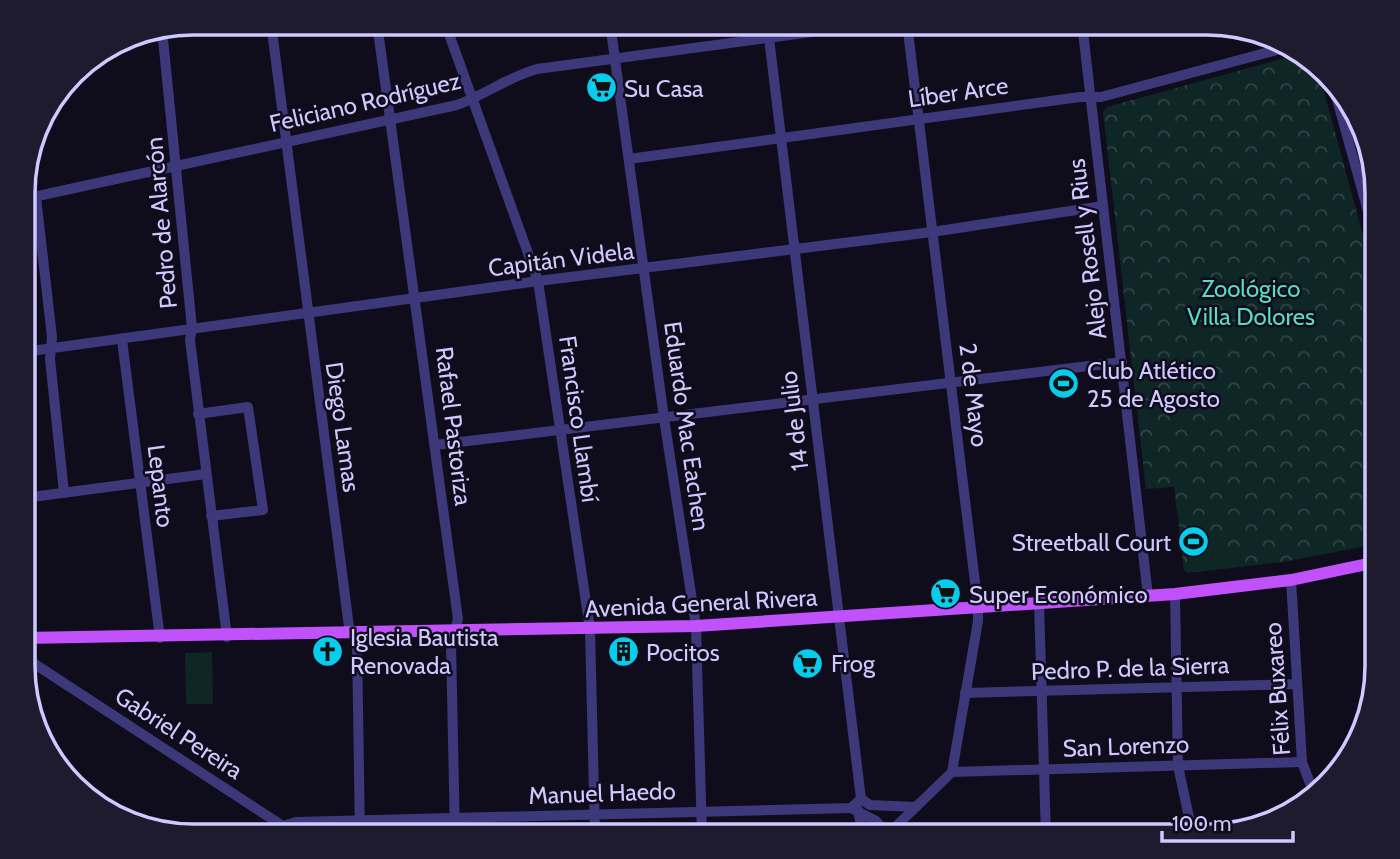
<svg xmlns="http://www.w3.org/2000/svg" width="1400" height="859" font-family="Cabin,sans-serif">
  <defs>
    <pattern id="park-crowns" width="20" height="18" patternUnits="userSpaceOnUse" patternTransform="scale(1.75)"><rect width="20" height="18" fill="#0f2626"/><path d="M2 6a3 3 0 1 1 6 0M12 15a3 3 0 1 1 6 0" fill="none" stroke="#314447"/></pattern>
  </defs>
  <rect width="100%" height="100%" fill="#0f0c1c"/>
  <path fill="url(#park-crowns)" d="M 1303,53 L 1318,69 L 1377,287 L 1377,544 L 1283,562 L 1188,573 L 1184,570 L 1174,487 L 1146,489 L 1103,112 L 1107,107 Z"/>
  <g fill="#0f2626">
    <path d="M 1243,548 L 1245,561 L 1188,568 L 1187,555 Z"/>
    <path d="M 212,652 L 213,704 L 186,704 L 185,653 Z"/>
  </g>
  <g fill="none" stroke-linecap="round" stroke-linejoin="round">
    <g stroke="#3d387a" stroke-width="10">
      <path d="M 271,23 L 349,627 L 357,643 L 360,836"/>
      <path d="M 377,23 L 458,619 L 451,644 L 455,836"/>
      <path d="M 445,23 L 538,281 L 590,629 L 595,836"/>
      <path d="M 610,23 L 664,418 L 696,626 L 702,836"/>
      <path d="M 907,23 L 978,607 L 978,621 L 952,772"/>
      <path d="M 1082,23 L 1148,596"/>
      <path d="M 162,29 L 192,328 L 190,340 L 227,637"/>
      <path d="M 769,38 L 861,799"/>
      <path d="M 1333,85 L 1377,244"/>
      <path d="M 629,159 L 1080,97 L 1101,97 L 1288,47"/>
      <path d="M 36,197 L 52,337 L 50,359 L 64,493"/>
      <path d="M 24,199 L 457,105 C 485,95 508,77 537,69 L 879,23"/>
      <path d="M 122,340 L 160,638"/>
      <path d="M 24,352 L 538,281 L 932,232 L 1103,206"/>
      <path d="M 198,414 L 248,407 L 263,510 L 211,516"/>
      <path d="M 435,445 L 1122,362"/>
      <path d="M 24,498 L 206,474"/>
      <path d="M 1291,580 L 1302,762 L 1314,794"/>
      <path d="M 1175,594 L 1178,766 L 1193,836"/>
      <path d="M 1039,603 L 1046,836"/>
      <path d="M 24,657 L 298,836"/>
      <path d="M 965,693 L 1297,684"/>
      <path d="M 952,772 L 1302,762"/>
      <path d="M 861,799 L 870,805 L 916,807"/>
      <path d="M 851,808 L 876,821 L 889,836"/>
      <path d="M 858,810 L 863,836"/>
      <path d="M 251,836 L 296,822 L 851,808 L 861,799"/>
      <path d="M 886,836 L 952,772"/>
    </g>
    <path stroke="#c152fb" stroke-width="12" d="M 24,638 L 696,626 L 1175,594 L 1291,580 L 1377,562"/>
  </g>
  <defs>
    <symbol id="supermarket-disc" viewBox="-11 -11 22 22"><circle r="9.5" fill="#06cdec" stroke="#0f0c1c"/><path d="M-6-5.5h2.5l.6 2H6L4.5 2H-2.5L-4.4-4H-6ZM-1.5 3.2a1.3 1.3 0 1 0 .1 0ZM3 3.2a1.3 1.3 0 1 0 .1 0Z" fill="#111"/></symbol>
    <symbol id="stadium-disc" viewBox="-11 -11 22 22"><circle r="9.5" fill="#06cdec" stroke="#0f0c1c"/><path d="M0-5a6.5 5 0 1 0 0 10a6.5 5 0 1 0 0-10ZM-3.5-1.8h7v3.6h-7Z" fill="#111"/></symbol>
    <symbol id="church-disc" viewBox="-11 -11 22 22"><circle r="9.5" fill="#06cdec" stroke="#0f0c1c"/><path d="M-1.2-6h2.4v3.5h3.3v2.4h-3.3V6h-2.4V-.1h-3.3v-2.4h3.3Z" fill="#111"/></symbol>
    <symbol id="building-disc" viewBox="-11 -11 22 22"><circle r="9.5" fill="#06cdec" stroke="#0f0c1c"/><path d="M-4-6H4V6H1V3H-1V6H-4ZM-2.5-4.3h1.7v1.8h-1.7ZM.8-4.3h1.7v1.8H.8ZM-2.5-1h1.7V.8h-1.7ZM.8-1h1.7V.8H.8Z" fill="#111"/></symbol>
  </defs>
  <g fill-rule="evenodd">
    <use href="#supermarket-disc" x="584" y="70" width="35" height="35"/>
    <use href="#stadium-disc" x="1046" y="366" width="35" height="35"/>
    <use href="#stadium-disc" x="1176" y="524" width="35" height="35"/>
    <use href="#supermarket-disc" x="928" y="576" width="35" height="35"/>
    <use href="#church-disc" x="310" y="634" width="35" height="35"/>
    <use href="#building-disc" x="606" y="634" width="35" height="35"/>
    <use href="#supermarket-disc" x="790" y="646" width="35" height="35"/>
  </g>
  <g text-anchor="middle" dominant-baseline="central" stroke-width="5" stroke-linejoin="round" paint-order="stroke">
    <g font-size="24" fill="#d0c8fe" stroke="#0f0c1c" text-anchor="start">
      <text x="624" y="88">Su Casa</text>
      <text x="1087" y="370">Club Atlético<tspan x="1087" dy="28">25 de Agosto</tspan></text>
      <text x="1171" y="542" text-anchor="end">Streetball Court</text>
      <text x="969" y="594">Super Económico</text>
      <text x="350" y="637">Iglesia Bautista<tspan x="350" dy="28">Renovada</tspan></text>
      <text x="646" y="652">Pocitos</text>
      <text x="831" y="663">Frog</text>
    </g>
    <g font-size="24" fill="#d0c8fe" stroke="#0f0c1c">
      <text transform="translate(958 92) rotate(-8)">Líber Arce</text>
      <text transform="translate(365 102) rotate(-13)">Feliciano Rodríguez</text>
      <text transform="translate(161 223) rotate(-95)">Pedro de Alarcón</text>
      <text transform="translate(1087 249) rotate(-97)">Alejo Rosell y Rius</text>
      <text transform="translate(561 259) rotate(-7)">Capitán Videla</text>
      <text transform="translate(974 395) rotate(83)">2 de Mayo</text>
      <text transform="translate(579 419) rotate(82)">Francisco Llambí</text>
      <text transform="translate(794 421) rotate(-97)">14 de Julio</text>
      <text transform="translate(454 426) rotate(83)">Rafael Pastoriza</text>
      <text transform="translate(687 426) rotate(82)">Eduardo Mac Eachen</text>
      <text transform="translate(343 427) rotate(82)">Diego Lamas</text>
      <text transform="translate(161 486) rotate(83)">Lepanto</text>
      <text transform="translate(701 603) rotate(-3)">Avenida General Rivera</text>
      <text transform="translate(1130 668) rotate(-2)">Pedro P. de la Sierra</text>
      <text transform="translate(1277 689) rotate(-94)">Félix Buxareo</text>
      <text transform="translate(179 733) rotate(33)">Gabriel Pereira</text>
      <text transform="translate(1126 746) rotate(-2)">San Lorenzo</text>
      <text transform="translate(602 793) rotate(-2)">Manuel Haedo</text>
    </g>
    <g font-size="24" fill="#58dbbe" stroke="#0f0c1c">
      <text x="1251" y="288">Zoológico<tspan x="1251" dy="28">Villa Dolores</tspan></text>
    </g>
  </g>
  <path d="M0 0H1400V859H0ZM193 35H1207A158 158 0 0 1 1365 193V666A158 158 0 0 1 1207 824H193A158 158 0 0 1 35 666V193A158 158 0 0 1 193 35Z" fill="#1e1b2e" fill-rule="evenodd"/>
  <path fill="none" stroke="#d0c8fe" stroke-width="3.5" d="M193 35H1207A158 158 0 0 1 1365 193V666A158 158 0 0 1 1207 824H193A158 158 0 0 1 35 666V193A158 158 0 0 1 193 35Z"/>
  <path d="M1162 831v10h131v-10" fill="none" stroke="#d0c8fe" stroke-width="3.5"/>
  <text x="1172" y="831" font-size="21" fill="#d0c8fe" stroke="#0f0c1c" stroke-width="5" paint-order="stroke">100 m</text>
</svg>
